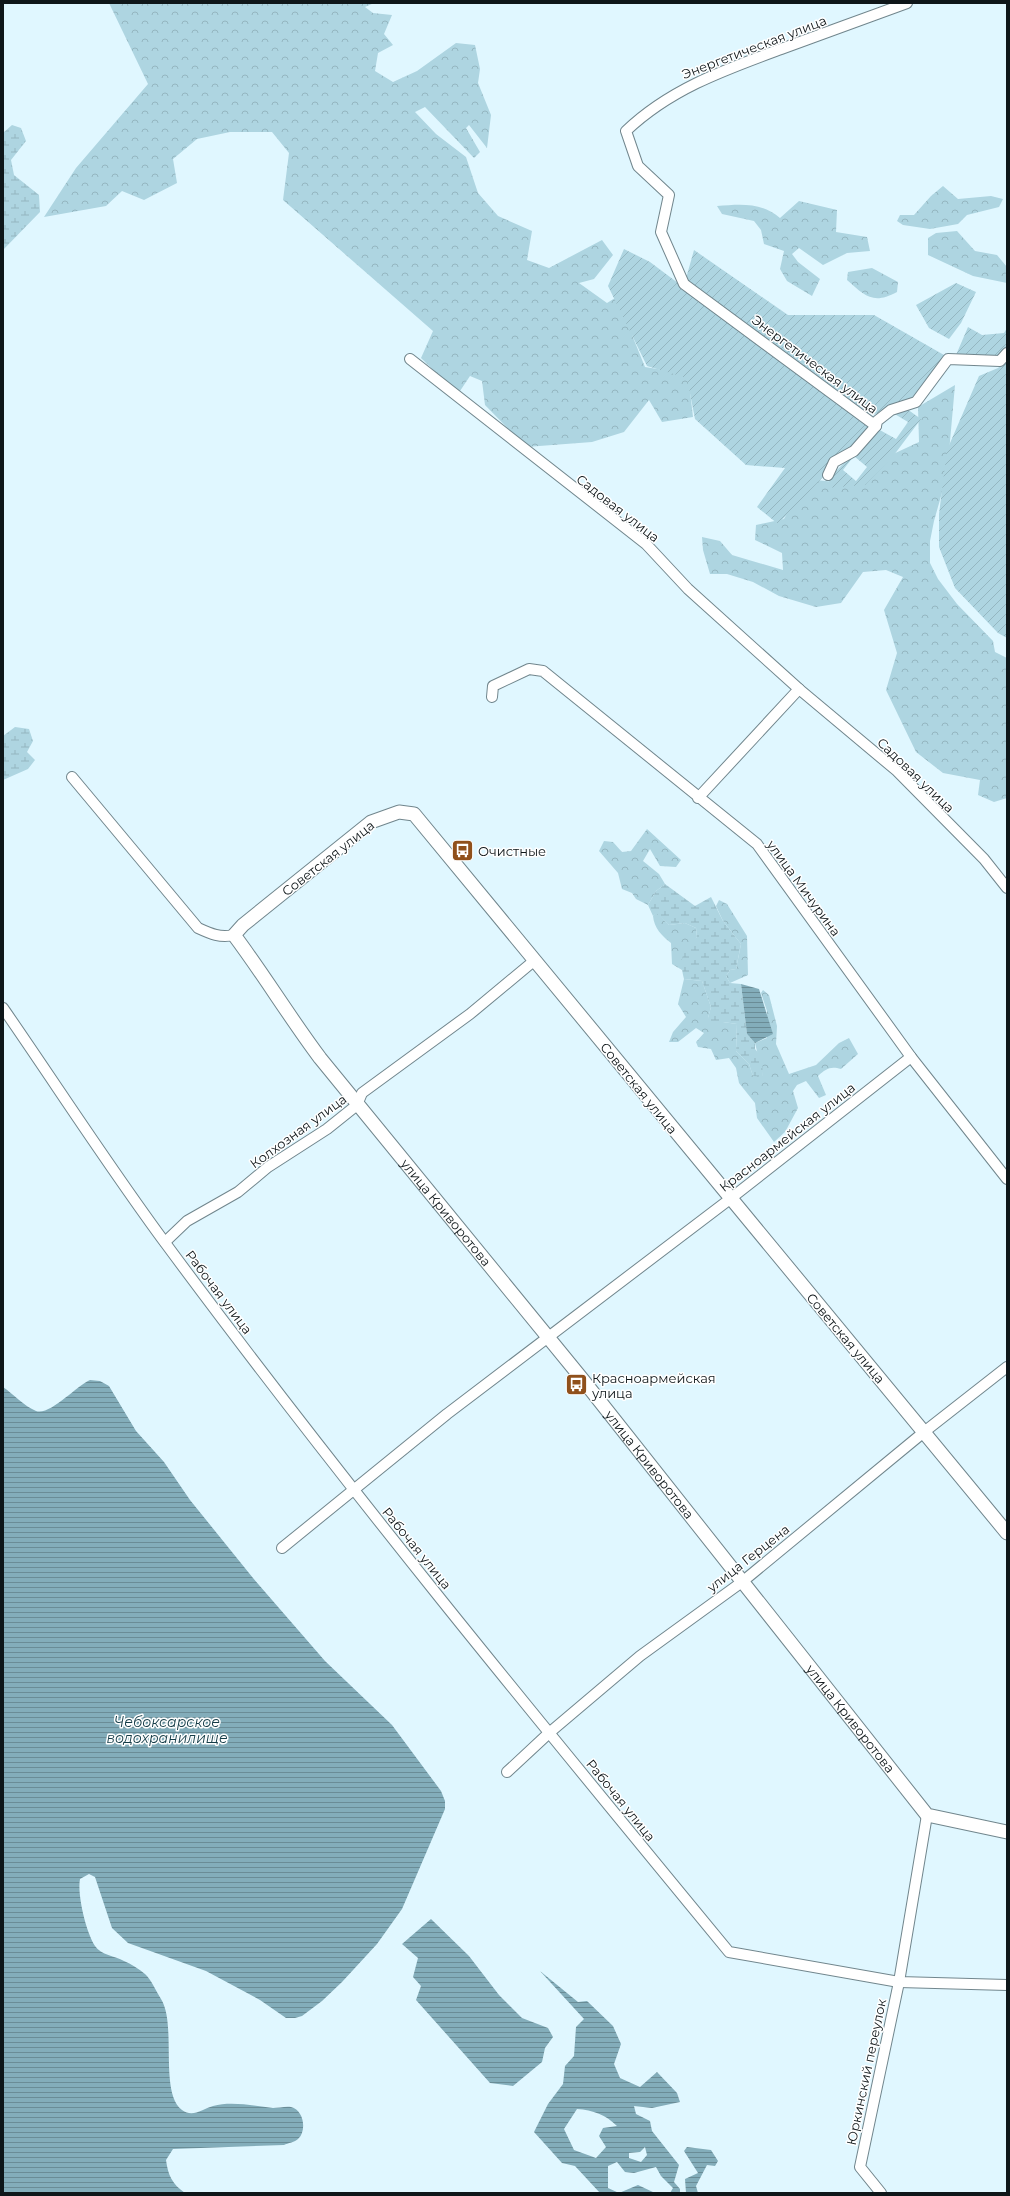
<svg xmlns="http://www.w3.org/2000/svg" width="1010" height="2196" font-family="Montserrat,sans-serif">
  <defs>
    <pattern id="forest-crowns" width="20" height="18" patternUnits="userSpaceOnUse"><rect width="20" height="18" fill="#aed5e1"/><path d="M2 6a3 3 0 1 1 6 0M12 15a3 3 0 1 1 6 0" fill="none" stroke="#94b6c0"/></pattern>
    <pattern id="wetland-marsh" width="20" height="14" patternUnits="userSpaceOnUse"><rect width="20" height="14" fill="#aed5e1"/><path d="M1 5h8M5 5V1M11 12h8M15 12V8" fill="none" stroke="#94b6c0"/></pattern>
    <pattern id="garden-furrows" width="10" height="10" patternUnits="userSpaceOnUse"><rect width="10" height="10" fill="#aed5e1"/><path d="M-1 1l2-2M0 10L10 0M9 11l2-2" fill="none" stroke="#94b6c0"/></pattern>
    <pattern id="water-rules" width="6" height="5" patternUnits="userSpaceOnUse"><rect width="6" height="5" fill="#83adba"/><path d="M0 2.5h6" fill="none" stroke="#6a8c96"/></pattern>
  </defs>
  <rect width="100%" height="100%" fill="#e0f7ff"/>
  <g fill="url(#forest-crowns)">
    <path d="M 109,3 L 374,3 L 365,7 L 373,13 L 392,15 L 384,34 L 393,45 L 378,53 L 375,71 L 393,82 L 417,71 L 456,43 L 475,45 L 480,69 L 478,83 L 491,115 L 487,148 L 469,125 L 466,128 L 480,152 L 474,158 L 425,107 L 415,112 L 436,134 L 466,157 L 478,193 L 498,216 L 532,231 L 527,260 L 549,268 L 602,240 L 613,255 L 594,279 L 579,283 L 607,303 L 631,288 L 632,335 L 645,367 L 688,374 L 693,417 L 662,422 L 649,400 L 624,432 L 592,442 L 526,447 L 485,405 L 482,381 L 470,376 L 458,394 L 421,358 L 433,331 L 283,200 L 289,153 L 272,132 L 230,132 L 197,139 L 173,159 L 177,183 L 144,200 L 122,191 L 106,206 L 44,217 L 76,168 L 148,84 Z"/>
    <path d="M 943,186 L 958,199 L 991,196 L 1003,199 L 999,207 L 967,215 L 958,224 L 930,229 L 903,225 L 897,221 L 900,215 L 914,215 L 931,196 Z"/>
    <path d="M 799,201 L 837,210 L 836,232 L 867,237 L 870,251 L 847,253 L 823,265 L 799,248 L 792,254 L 798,262 L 820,279 L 812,296 L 787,281 L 780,269 L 784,251 L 764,244 L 761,230 L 754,221 L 722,214 L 717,206 C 741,204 761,202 780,218 Z"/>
    <path d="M 957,231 L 975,251 L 997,255 L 1007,267 L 1007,283 L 973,276 L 928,255 L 928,238 L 936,233 Z"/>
    <path d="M 872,268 L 898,282 L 897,292 C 873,305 865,296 847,280 L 848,272 Z"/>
    <path d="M 955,385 L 947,475 L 934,521 L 930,541 L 930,563 L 938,579 L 957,604 L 993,641 L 995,652 L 1007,658 L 1007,798 L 994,802 L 978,795 L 980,780 L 943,773 L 916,752 L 886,690 L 897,653 L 884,610 L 903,577 L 886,570 L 863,572 L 841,603 L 816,607 L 779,596 L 753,582 L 727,574 L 710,574 L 703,550 L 702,537 L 720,541 L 732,555 L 783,570 L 782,553 L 755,540 L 756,525 L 784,519 L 797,496 L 816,480 L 863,485 L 876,462 L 919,442 L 918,407 Z"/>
    <path d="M 647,829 L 681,860 L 676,867 L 660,866 L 650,849 L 643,861 L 659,874 L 665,884 L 656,891 L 648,905 L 636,899 L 632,893 L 622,889 L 618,873 L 599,851 L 604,841 L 613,842 L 622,852 L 631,851 Z"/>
    <path d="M 719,900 L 727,904 L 747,936 L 748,975 L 730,983 L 726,976 L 730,970 L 736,969 L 741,944 L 723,921 L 716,906 Z"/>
    <path d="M 656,912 L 669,925 L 685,923 L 696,928 L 697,937 L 683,957 L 682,970 L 672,964 L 671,943 C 662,936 654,928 653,916 Z"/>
    <path d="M 684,979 L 702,981 L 711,1007 L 708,1018 L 723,1022 L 737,1024 L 736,1051 L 749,1064 L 753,1076 L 763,1076 L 755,1043 L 767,1038 L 767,1011 L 761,993 L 763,990 L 769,995 L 777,1026 L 776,1044 L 789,1074 L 816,1065 L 839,1043 L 849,1038 L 858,1054 L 841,1069 C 830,1066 826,1069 818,1076 L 826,1095 L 819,1098 L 806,1081 L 797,1085 L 793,1091 L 798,1108 L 785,1132 L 774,1142 L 757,1118 L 755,1103 L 739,1083 L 736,1068 L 729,1058 L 716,1060 L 711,1049 L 698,1047 L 696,1042 L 704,1033 L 696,1028 L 678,1042 L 669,1042 L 673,1032 L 686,1017 L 678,1004 Z"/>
  </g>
  <g fill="url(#wetland-marsh)">
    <path d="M 12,125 L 21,128 L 26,141 L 11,160 L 14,175 L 39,195 L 40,212 L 3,250 L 3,133 Z"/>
    <path d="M 15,727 L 29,729 L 33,741 L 27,752 L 35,760 L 28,769 L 3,780 L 3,736 Z"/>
    <path d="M 665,884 L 695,906 L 711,897 L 723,921 L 741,944 L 736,969 L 730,970 L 726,976 L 730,983 L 741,984 L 747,1034 L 755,1043 L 755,1049 L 762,1057 L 763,1077 L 753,1076 L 749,1064 L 736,1051 L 737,1024 L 723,1022 L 711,1026 L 708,1018 L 711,1007 L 702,981 L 684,979 C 679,960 682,949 697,937 L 696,928 L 685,923 L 669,925 L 656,913 L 653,916 L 648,905 L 656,891 Z"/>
  </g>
  <g fill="url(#garden-furrows)" fill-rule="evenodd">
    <path d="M 624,249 L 650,262 L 870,427 L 846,454 L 831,459 L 823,477 L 778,524 L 757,507 L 785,468 L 746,465 L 695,419 L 687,378 L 647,366 L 608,286 Z"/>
    <path d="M 694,250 L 788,315 L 874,315 L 944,355 L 937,373 L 918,396 L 896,404 L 869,417 L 685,282 Z"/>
    <path d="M 956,283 L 976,292 L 961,323 L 949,339 L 929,328 L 916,305 Z"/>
    <path d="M 968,327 L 982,335 L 1004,333 L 1007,328 L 1007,347 L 999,357 L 956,355 Z"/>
    <path d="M 1007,359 L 1007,638 L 998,633 L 955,588 L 939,547 L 939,514 L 947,450 L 979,376 L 998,368 Z"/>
    <path d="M 907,409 L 921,419 L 894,455 L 865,485 L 826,488 L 832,475 L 878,429 L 896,439 L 908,422 L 893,413 ZM 854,456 L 867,467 L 856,481 L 843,470 Z"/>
  </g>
  <g fill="url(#water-rules)" fill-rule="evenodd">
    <path d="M 741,984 L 759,989 L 773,1034 L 755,1043 L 747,1034 Z"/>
    <path d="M 90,1380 L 100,1381 L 109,1386 L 136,1431 L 164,1462 L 190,1500 L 253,1578 L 325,1661 L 392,1725 L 441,1791 L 445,1801 L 445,1809 L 402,1909 L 377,1944 L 342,1982 L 322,2001 L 302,2016 L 295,2018 L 286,2018 L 260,2000 L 206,1971 L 128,1943 L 112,1928 L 95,1877 L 89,1874 L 80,1879 C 77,1894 86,1932 95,1946 C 101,1955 115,1956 124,1961 C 131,1964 139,1969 145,1974 C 151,1979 156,1991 161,1999 C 177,2024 159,2093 182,2110 C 193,2118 202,2109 213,2106 C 232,2101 254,2106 273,2108 C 278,2108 286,2106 291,2107 C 304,2110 307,2131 298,2139 C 295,2142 288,2143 284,2145 L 173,2149 L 166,2160 C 168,2175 172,2184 185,2193 L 3,2193 L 3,1387 C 13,1394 24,1406 36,1411 C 50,1416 76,1386 90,1380 Z"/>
    <path d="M 431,1919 L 469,1956 L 499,1995 L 522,2018 L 548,2028 L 553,2037 L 545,2048 L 542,2062 L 513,2086 L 490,2083 L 416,2000 L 421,1986 L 413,1977 L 418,1958 L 402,1944 Z"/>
    <path d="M 540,1971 L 578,2002 L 587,2001 L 613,2026 L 621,2044 L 614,2064 L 620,2078 L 640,2087 L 657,2072 L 677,2093 L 680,2102 L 652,2108 L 634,2106 L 636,2114 L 650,2121 L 652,2131 L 679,2165 L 674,2182 L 680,2189 L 680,2193 L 670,2193 L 673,2188 L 661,2176 L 656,2167 L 634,2173 L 625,2172 L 617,2162 L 608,2166 L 608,2188 L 619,2193 L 638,2185 L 655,2193 L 600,2193 L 575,2166 L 562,2163 L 534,2132 L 548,2104 L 563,2084 L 565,2066 L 574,2056 L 576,2027 L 584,2019 ZM 577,2109 C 593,2110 606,2115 617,2126 L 603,2128 L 599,2136 L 606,2147 L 596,2158 L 574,2150 L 564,2129 ZM 645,2147 L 647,2155 L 641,2162 L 629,2158 L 629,2153 L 640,2152 Z"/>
    <path d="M 687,2147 L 711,2150 L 718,2161 L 715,2166 L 707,2165 L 696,2186 L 698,2193 L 686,2193 L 685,2179 L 698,2173 L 684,2151 Z"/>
  </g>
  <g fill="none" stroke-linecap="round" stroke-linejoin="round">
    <defs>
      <g id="minor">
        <path d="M 410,359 L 646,544 L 688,589 L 799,689 L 897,771 L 984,859 L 1007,888"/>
        <path d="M 876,426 L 684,284 L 661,232 L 669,195 L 638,166 L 626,131 C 670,89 724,70 781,49 C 823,34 865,18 907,3"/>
        <path d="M 828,475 L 834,462 L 854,451 L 876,426 L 877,421 L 891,410 L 916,402 L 948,359 L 1000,361 L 1007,353"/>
        <path d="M 492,697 L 493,686 L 529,669 L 543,671 L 757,844 L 911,1057 L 1007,1179"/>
        <path d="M 72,777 L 198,928 C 211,934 220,938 234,935"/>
        <path d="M 698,798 L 799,689"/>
        <path d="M 3,1008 C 57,1086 109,1167 166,1244 C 345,1486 537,1719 729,1952 L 899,1982 L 1007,1985"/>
        <path d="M 165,1242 L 187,1221 L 238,1192 L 268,1167 L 327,1129 L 357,1105 L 362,1093 L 470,1014 L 535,960"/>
        <path d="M 282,1548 L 447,1414 L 730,1199 L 911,1057"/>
        <path d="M 507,1772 L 549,1733 L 640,1656 L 742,1582 L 924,1432 L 1007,1367"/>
        <path d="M 881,2193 L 860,2167 L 899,1982 L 927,1815"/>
      </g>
      <g id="tertiary">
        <path id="s1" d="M 1007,1533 L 414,814 L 399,812 L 371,822 L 243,925 L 234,935 C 264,975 290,1018 320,1058 L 583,1380 L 927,1815 L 1007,1832"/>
      </g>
    </defs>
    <use href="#minor" stroke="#71868d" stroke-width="12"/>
    <use href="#tertiary" stroke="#71868d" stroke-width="15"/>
    <use href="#minor" stroke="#fff" stroke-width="10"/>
    <use href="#tertiary" stroke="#fff" stroke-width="13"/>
  </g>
  <defs>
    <symbol id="bus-square" viewBox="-11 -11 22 22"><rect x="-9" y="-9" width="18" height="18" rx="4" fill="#90501b" stroke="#fff"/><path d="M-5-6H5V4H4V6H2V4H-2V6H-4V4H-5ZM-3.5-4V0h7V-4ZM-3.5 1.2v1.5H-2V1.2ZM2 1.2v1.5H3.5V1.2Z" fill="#fff"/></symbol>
  </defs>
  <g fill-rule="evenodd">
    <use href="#bus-square" x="450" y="838" width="25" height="25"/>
    <use href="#bus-square" x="564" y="1372" width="25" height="25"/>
  </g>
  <g text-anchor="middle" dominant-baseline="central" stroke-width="3" stroke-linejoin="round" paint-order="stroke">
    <g font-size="13" fill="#0e1619" stroke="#fff">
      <text transform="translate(754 47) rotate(-21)">Энергетическая улица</text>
      <text transform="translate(815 364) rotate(37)">Энергетическая улица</text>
      <text transform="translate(618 508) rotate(38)">Садовая улица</text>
      <text transform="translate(916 775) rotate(44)">Садовая улица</text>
      <text transform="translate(328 858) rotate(-38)">Советская улица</text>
      <text transform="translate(804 888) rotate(54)">улица Мичурина</text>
      <text transform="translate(639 1088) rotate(51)">Советская улица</text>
      <text transform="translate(298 1131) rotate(-36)">Колхозная улица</text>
      <text transform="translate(787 1137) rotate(-38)">Красноармейская улица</text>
      <text stroke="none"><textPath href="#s1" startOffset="1504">улица Криворотова</textPath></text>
      <text transform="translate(219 1292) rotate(53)">Рабочая улица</text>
      <text transform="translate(846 1338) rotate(50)">Советская улица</text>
      <text stroke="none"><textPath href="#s1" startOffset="1828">улица Криворотова</textPath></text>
      <text transform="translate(417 1548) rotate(51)">Рабочая улица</text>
      <text transform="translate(748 1558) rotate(-38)">улица Герцена</text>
      <text stroke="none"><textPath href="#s1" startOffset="2152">улица Криворотова</textPath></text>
      <text transform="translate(621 1800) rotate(51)">Рабочая улица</text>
      <text transform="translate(866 2072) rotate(-78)">Юркинский переулок</text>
    </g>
    <g font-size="13" fill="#0e1619" stroke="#fff" text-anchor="start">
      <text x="478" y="851">Очистные</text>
      <text x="592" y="1378">Красноармейская<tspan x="592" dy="15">улица</tspan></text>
    </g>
    <g font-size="14" font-style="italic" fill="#143c47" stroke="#fff">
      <text x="167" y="1722">Чебоксарское<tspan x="167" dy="16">водохранилище</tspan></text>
    </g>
  </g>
  <rect width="1010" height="2196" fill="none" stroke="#0e1619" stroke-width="8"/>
</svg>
